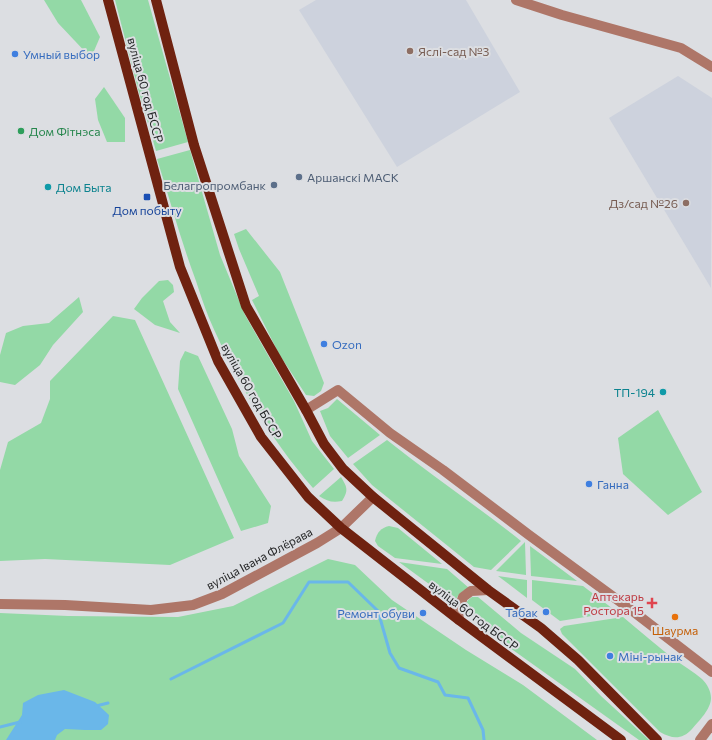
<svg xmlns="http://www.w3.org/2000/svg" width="712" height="740" font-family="Commissioner,sans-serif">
  <rect width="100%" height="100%" fill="#dcdee2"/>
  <g fill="#cdd2dd">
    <path d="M 316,0 L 466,0 L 520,92 L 397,167 L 299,10 Z"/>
    <path d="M 678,76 L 712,98 L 711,288 L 609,118 Z"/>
  </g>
  <g fill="#93d9a6">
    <path d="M 44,0 L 81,0 L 100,37 L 91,58 L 58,23 Z"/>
    <path d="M 115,0 L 148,0 L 188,142 L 156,151 L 138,89 Z"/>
    <path d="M 104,87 L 125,118 L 125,142 L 107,142 L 98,120 L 95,99 Z"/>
    <path d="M 190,150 L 220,255 L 245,315 L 294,401 L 312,441 L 334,469 L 313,488 C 269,438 235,378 209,318 C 204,306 200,293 196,281 C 181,241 170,200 157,159 Z"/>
    <path d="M 246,229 L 280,272 L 324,383 L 321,391 L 314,396 L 306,395 L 279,354 L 252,300 L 259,296 L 239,249 L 234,234 Z"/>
    <path d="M 168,280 L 173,285 L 174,292 L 163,301 L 170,322 L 180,333 L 155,325 L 134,309 L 142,298 L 159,281 Z"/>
    <path d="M 79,297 L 83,312 L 53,345 L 40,365 L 15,385 L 0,382 L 0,355 L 6,333 L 23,326 L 49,323 Z"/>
    <path d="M 113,316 L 135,320 L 234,538 L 170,565 L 45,559 L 0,561 L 0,470 L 8,442 L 41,423 L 50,399 L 50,381 Z"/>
    <path d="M 185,351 L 198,356 L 232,429 L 239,456 L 271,506 L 268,523 L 241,531 L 178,389 L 180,361 Z"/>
    <path d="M 337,399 L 380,435 L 348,458 L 330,436 L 320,411 L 328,408 Z"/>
    <path d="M 658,410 L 702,492 L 668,515 L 623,474 L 618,438 Z"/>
    <path d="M 387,440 C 431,475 477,506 521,541 L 491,570 L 474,567 L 372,485 L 353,464 Z"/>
    <path d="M 341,477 C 347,487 349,490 342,501 C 332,503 327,501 319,496 Z"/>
    <path d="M 389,526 L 398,528 L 442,564 L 395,558 L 378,546 L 375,541 C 377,532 381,528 389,526 Z"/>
    <path d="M 525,542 L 526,575 L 496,571 Z"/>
    <path d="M 530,546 L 577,581 L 531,576 Z"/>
    <path d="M 328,559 L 355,565 L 392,600 L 466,650 L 523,685 L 597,740 L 0,740 L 0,613 L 68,616 L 178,617 L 233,606 Z"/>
    <path d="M 399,562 L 447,569 L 469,588 C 461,591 457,595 455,603 Z"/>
    <path d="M 498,576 L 527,580 L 527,598 Z"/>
    <path d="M 532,580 L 583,586 L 617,612 L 560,621 L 532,600 Z"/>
    <path d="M 472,597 L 478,597 L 521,633 L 575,669 L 601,696 L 649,740 L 639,740 L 499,640 L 466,612 C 464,605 466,601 472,597 Z"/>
    <path d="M 623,617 C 640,631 657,646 675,660 C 684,666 694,672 702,679 C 707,684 711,691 711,698 C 711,709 699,721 692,729 C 682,740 672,739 660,732 L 562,634 L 560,629 L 564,626 Z"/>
  </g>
  <path fill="#6ab7e9" d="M 64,690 L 95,702 L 109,715 L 108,724 L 101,730 L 85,730 L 65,729 L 57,735 L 55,740 L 6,740 L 22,715 L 23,703 L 38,695 Z"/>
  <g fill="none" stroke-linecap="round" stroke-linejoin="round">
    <g stroke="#6ab7e9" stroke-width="3">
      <path d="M 171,679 L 283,623 L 309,582 L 348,582 L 378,611 L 390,653 L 399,668 L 438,682 L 445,695 L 468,698 L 483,730 L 484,740"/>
      <path d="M 96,706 L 108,703"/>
      <path d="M 0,727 L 20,722"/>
    </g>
    <g stroke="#ae7668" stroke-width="10">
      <path d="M 516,0 L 562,15 L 681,48 L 712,67"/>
      <path d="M 306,410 L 338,390 L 390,433 L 443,470 L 529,535 L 634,612 L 712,672"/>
      <path d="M 0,604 L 65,605 L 151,610 L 193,605 L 222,594 L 317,543 L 341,528 L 373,497"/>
      <path d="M 459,620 L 458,611 L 463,597 L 471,591 L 488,590"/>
      <path d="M 700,740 L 712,724"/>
    </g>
    <g stroke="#6f2210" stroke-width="10">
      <path d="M 108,0 L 180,267 L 218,361 L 261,437 L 308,497 L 341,528 L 459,620 L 621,740"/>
      <path d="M 156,0 L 194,145 L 246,306 L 306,410 L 324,444 L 343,469 L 373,497 L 488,590 L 541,628 L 578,660 L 657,740"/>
    </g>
  </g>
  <g fill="#8d6e63" stroke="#dcdee2" stroke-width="1.5">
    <circle cx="410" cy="51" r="4"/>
    <circle cx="686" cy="203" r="4"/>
  </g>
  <g fill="#3f7fe0" stroke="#dcdee2" stroke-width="1.5">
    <circle cx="15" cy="54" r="4"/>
    <circle cx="324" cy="344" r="4"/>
    <circle cx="589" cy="484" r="4"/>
    <circle cx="546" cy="612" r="4"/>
    <circle cx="423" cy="613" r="4"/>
    <circle cx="610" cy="656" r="4"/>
  </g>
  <circle fill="#2e9e5b" stroke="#dcdee2" stroke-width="1.5" cx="21" cy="131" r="4"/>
  <g fill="#5c6f8a" stroke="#dcdee2" stroke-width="1.5">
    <circle cx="299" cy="177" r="4"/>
    <circle cx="274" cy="185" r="4"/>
  </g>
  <g fill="#0f9aa8" stroke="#dcdee2" stroke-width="1.5">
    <circle cx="48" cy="187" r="4"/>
    <circle cx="663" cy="392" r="4"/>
  </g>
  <rect fill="#1a4fb4" stroke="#dcdee2" stroke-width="1.5" x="143" y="193" width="8" height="8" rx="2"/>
  <path fill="#e0444e" stroke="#dcdee2" stroke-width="1.5" d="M650 597h4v4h4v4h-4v4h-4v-4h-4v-4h4z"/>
  <circle fill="#e8710a" stroke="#dcdee2" stroke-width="1.5" cx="675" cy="617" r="4"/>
  <g text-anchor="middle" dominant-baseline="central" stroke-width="4" stroke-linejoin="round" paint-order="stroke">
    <g font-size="12" fill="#785e54" stroke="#dcdee2" text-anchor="start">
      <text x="418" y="51">Яслі-сад №3</text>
      <text x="678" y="203" text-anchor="end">Дз/сад №26</text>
    </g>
    <g font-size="12" fill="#366cbe" stroke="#dcdee2" text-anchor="start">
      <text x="23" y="54">Умный выбор</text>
      <text x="332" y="344">Ozon</text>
      <text x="597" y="484">Ганна</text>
      <text x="538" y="612" text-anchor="end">Табак</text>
      <text x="415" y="613" text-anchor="end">Ремонт обуви</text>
      <text x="618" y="656">Міні-рынак</text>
    </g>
    <g font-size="12" fill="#252627" stroke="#dcdee2">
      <text transform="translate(146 90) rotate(75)">вуліца 60 год БССР</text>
      <text transform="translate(252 391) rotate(60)">вуліца 60 год БССР</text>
      <text transform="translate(259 558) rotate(-28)">вуліца Івана Флёрава</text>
      <text transform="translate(474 615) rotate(37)">вуліца 60 год БССР</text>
    </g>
    <g font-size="12" fill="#27864d" stroke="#dcdee2" text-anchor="start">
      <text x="29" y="131">Дом Фітнэса</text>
    </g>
    <g font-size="12" fill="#4e5e75" stroke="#dcdee2" text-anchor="start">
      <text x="307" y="177">Аршанскі МАСК</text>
      <text x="266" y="185" text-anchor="end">Белагропромбанк</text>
    </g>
    <g font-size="12" fill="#0d838f" stroke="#dcdee2" text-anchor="start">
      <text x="56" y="187">Дом Быта</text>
      <text x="655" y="392" text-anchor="end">ТП-194</text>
    </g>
    <g font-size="12" fill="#164399" stroke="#dcdee2">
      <text x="147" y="210">Дом побыту</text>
    </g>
    <g font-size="12" fill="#be3a42" stroke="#dcdee2" text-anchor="end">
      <text x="644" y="596">Аптекарь<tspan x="644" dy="14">Ростора 15</tspan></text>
    </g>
    <g font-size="12" fill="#c56008" stroke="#dcdee2">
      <text x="675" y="630">Шаурма</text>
    </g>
  </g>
</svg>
